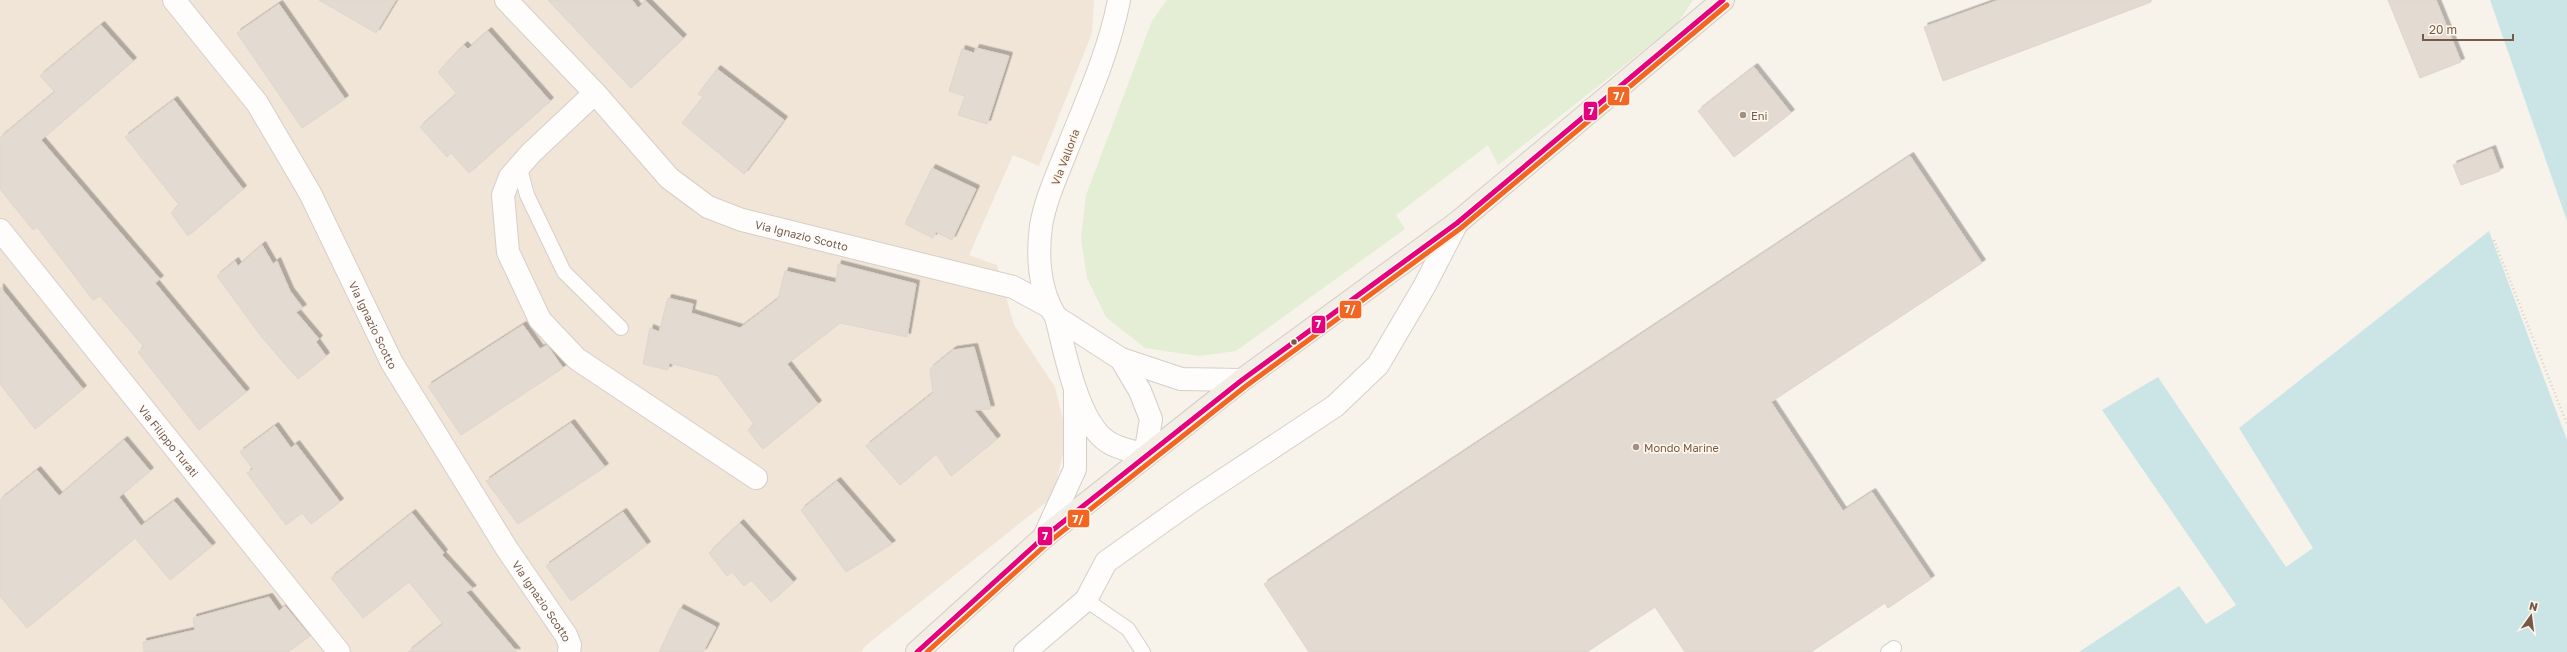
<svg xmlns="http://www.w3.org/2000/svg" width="2567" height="652" font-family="'Golos Text',sans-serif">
  <defs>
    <filter id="shadow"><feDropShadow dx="3.5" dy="-3.5" stdDeviation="0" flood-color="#0004"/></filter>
  </defs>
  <rect width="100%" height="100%" fill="#f7f2ea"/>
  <path fill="#f0e5d7" d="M 0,0 L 1094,0 L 1092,33 L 1039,166 L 1013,155 L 969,255 L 997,265 L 1014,325 L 1055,387 L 1067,436 L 1053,497 L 865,646 L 861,652 L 0,652 Z"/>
  <path fill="#e3eed4" d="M 1167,0 L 1693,0 L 1677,24 L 1498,165 L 1488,145 L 1396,215 L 1405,229 L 1236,351 L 1199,356 L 1145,348 L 1106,317 L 1087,278 L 1081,238 L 1086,195 L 1152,21 Z"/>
  <g fill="#cbe5e7">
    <path d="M 2490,0 L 2567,0 L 2567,221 Z"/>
    <path d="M 2489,231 L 2567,440 L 2567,652 L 2079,652 L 2179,586 L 2206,624 L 2236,605 L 2102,410 L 2158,377 L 2286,567 L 2313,548 L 2239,428 Z"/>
  </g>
  <g fill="#e3dad1" stroke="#e0d5cc" filter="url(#shadow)">
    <path d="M 319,0 L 396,0 L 376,33 Z"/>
    <path d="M 548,0 L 632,0 L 638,8 L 646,1 L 683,38 L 631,88 Z"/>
    <path d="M 1999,0 L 2150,0 L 2151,2 L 1943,81 L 1924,27 Z"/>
    <path d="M 2388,0 L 2436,0 L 2461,62 L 2420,78 Z"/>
    <path d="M 279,4 L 345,99 L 302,128 L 237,33 Z"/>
    <path d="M 101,25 L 133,61 L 41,140 L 160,279 L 155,283 L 246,392 L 199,430 L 138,352 L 144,347 L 100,296 L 93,300 L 37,227 L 33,230 L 0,189 L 0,138 L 55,92 L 40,76 Z"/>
    <path d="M 488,31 L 550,101 L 469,173 L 451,153 L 447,157 L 420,127 L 457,94 L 438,72 L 464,45 L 468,49 Z"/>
    <path d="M 976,48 L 1009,56 L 987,124 L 958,115 L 965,96 L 949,91 L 962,49 L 974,53 Z"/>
    <path d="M 1754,67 L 1791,113 L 1734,157 L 1698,111 Z"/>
    <path d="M 717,69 L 784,120 L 744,174 L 682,123 L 703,97 L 698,94 Z"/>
    <path d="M 174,100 L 243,189 L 188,236 L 171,213 L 179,205 L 125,137 Z"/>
    <path d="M 2492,149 L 2500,171 L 2461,185 L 2453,165 Z"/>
    <path d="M 1910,156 L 1982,263 L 1771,402 L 1843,511 L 1872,492 L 1931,579 L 1888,608 L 1885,603 L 1811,652 L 1685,652 L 1655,607 L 1587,652 L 1309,652 L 1264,584 Z"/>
    <path d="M 932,168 L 976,189 L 952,240 L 936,232 L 933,238 L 905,224 Z"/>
    <path d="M 262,245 L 273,264 L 277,261 L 290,291 L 303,308 L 296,312 L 319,339 L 316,342 L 326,356 L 298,379 L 260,335 L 217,276 L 235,261 L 238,266 Z"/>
    <path d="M 838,264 L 916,284 L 907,337 L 840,323 L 787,364 L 818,404 L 763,449 L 748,430 L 754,424 L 718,376 L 669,363 L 668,370 L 643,364 L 650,328 L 659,332 L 668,298 L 693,304 L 691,313 L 740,328 L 778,299 L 785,271 L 836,283 Z"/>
    <path d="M 0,287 L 83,389 L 35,429 L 0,384 Z"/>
    <path d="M 523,325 L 540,349 L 547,345 L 563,368 L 461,435 L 428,386 Z"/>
    <path d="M 974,347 L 991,409 L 974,410 L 997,439 L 951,476 L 936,454 L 900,485 L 866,446 L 933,393 L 930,369 L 953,350 Z"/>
    <path d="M 571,423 L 605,467 L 518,524 L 486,481 Z"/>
    <path d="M 275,426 L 291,448 L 296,444 L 340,502 L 311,524 L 302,513 L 286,525 L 247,473 L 253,469 L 240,452 Z"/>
    <path d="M 124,440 L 150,471 L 119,497 L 141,526 L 174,501 L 212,546 L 170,580 L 135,538 L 27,628 L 0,596 L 0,500 L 37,470 L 59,496 Z"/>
    <path d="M 837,481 L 892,544 L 846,572 L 801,510 Z"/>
    <path d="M 623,512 L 647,545 L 571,601 L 546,566 Z"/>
    <path d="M 412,513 L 444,553 L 442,555 L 473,589 L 466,592 L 517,652 L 408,652 L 443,624 L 409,582 L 363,618 L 331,578 Z"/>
    <path d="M 740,523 L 793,582 L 771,602 L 751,580 L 744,586 L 732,572 L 727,576 L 709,553 Z"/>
    <path d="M 269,597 L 279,611 L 285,606 L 310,636 L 288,652 L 144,652 L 143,642 L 195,630 L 193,618 Z"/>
    <path d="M 680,608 L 716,627 L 703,652 L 659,652 Z"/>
  </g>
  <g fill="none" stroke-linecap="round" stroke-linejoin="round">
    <defs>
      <g id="lane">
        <path d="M 519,165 L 527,195 L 564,272 L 621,328"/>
        <path d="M 1086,600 L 1128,629 L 1143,652"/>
        <path d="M 1888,652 L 1894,648"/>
      </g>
      <g id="street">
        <path id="s1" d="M 174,0 L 257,103 L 310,193 L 392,363 L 507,549 L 566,635 L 570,645 L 569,652"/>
        <path id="s2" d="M 506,0 L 595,93 L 669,178 L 708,207 L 742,220 L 1013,287 L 1050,307"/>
        <path d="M 595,93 L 531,153 L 510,177 L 503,195 L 508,252 L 540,320 L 577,359 L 756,478"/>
        <path id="s3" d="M 0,230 L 339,652"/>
        <path d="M 1025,652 L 1086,600 L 1106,562 L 1193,500 L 1335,406 L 1378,365 L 1425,285 L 1457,223"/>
      </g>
      <g id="secondary">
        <path d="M 1119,0 C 1109,52 1086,102 1066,152 C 1057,175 1045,201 1041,226 C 1037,257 1039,290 1056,317 C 1065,351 1077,422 1108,442 C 1118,449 1134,451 1145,455 L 1151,419 L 1140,391 L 1121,359"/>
        <path d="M 1056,317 L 1121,359 L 1181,379 L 1242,380"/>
        <path d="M 1044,537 L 1075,469 L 1075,394"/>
      </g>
      <path id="primary" d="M 917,652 L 1044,537 L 1242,380 L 1457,223 L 1723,0"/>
    </defs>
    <use href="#lane" stroke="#d6cfc8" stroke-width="16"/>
    <use href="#street" stroke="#d6cfc8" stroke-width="24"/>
    <use href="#secondary" stroke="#d6cec6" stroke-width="24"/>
    <use href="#primary" stroke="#d5ccc6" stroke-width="24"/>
    <path stroke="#d8d0ca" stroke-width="2.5" stroke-dasharray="1 3" stroke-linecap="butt" d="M 2494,240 L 2567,424"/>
    <use href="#lane" stroke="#fefdfc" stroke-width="14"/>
    <use href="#street" stroke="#fefdfc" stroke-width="22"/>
    <use href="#secondary" stroke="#fefdfc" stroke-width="22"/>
    <use href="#primary" stroke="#f2ede5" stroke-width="22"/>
    <defs>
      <path id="bus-1" d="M 917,652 L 1044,537 L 1242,380 L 1457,223 L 1723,0"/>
      <path id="bus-2" d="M 927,652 L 1049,542 L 1246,386 L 1461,228 L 1727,5"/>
    </defs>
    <use href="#bus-1" stroke="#fff7eb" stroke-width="8"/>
    <use href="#bus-2" stroke="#fff7eb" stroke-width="8"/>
    <use href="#bus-1" stroke="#e5007d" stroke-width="5"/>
    <use href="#bus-2" stroke="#f26522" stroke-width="5"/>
  </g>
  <g fill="#a28f81" stroke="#fff7eb" stroke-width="1.5">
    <circle cx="1743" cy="115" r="4"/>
    <circle cx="1636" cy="447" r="4"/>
  </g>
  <circle fill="#755a49" stroke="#fff7eb" stroke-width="1.5" cx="1294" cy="342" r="3.5"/>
  <g text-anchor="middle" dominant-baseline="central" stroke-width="3.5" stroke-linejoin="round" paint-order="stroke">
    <g font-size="11" fill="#755a49" stroke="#fff7eb" text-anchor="start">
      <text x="1751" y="115">Eni</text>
      <text x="1644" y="447">Mondo Marine</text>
    </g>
    <g font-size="11" fill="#755a49" stroke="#fff7eb">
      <text transform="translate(1065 157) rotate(-69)">Via Valloria</text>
      <text stroke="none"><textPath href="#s2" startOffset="388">Via Ignazio Scotto</textPath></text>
      <text stroke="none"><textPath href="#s1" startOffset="383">Via Ignazio Scotto</textPath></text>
      <text stroke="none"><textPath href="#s3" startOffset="270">Via Filippo Turati</textPath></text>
      <text stroke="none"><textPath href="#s1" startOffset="707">Via Ignazio Scotto</textPath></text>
    </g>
  </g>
  <g stroke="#fff7eb" stroke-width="1.5">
    <rect x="1607" y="86" width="23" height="20" rx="4" fill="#f26522"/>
    <rect x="1583" y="101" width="15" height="20" rx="4" fill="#e5007d"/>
    <rect x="1339" y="300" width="23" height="19" rx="4" fill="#f26522"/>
    <rect x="1311" y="315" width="15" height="19" rx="4" fill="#e5007d"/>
    <rect x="1067" y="509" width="23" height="19" rx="4" fill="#f26522"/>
    <rect x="1037" y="526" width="16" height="20" rx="4" fill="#e5007d"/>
  </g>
  <g font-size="11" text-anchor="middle" font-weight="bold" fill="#fff">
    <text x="1619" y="100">7/</text>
    <text x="1591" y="115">7</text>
    <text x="1350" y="313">7/</text>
    <text x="1318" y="328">7</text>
    <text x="1078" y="523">7/</text>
    <text x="1045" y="540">7</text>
  </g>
  <g transform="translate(2531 616) rotate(14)" stroke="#fff7eb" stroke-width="3" paint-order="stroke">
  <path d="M0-3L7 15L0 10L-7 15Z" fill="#755a49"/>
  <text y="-6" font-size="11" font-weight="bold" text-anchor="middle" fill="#755a49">N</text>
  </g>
  <path d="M2423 34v6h90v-6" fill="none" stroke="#755a49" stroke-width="2"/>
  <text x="2429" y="34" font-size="12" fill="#755a49" stroke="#fff7eb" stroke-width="3" paint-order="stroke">20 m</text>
</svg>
